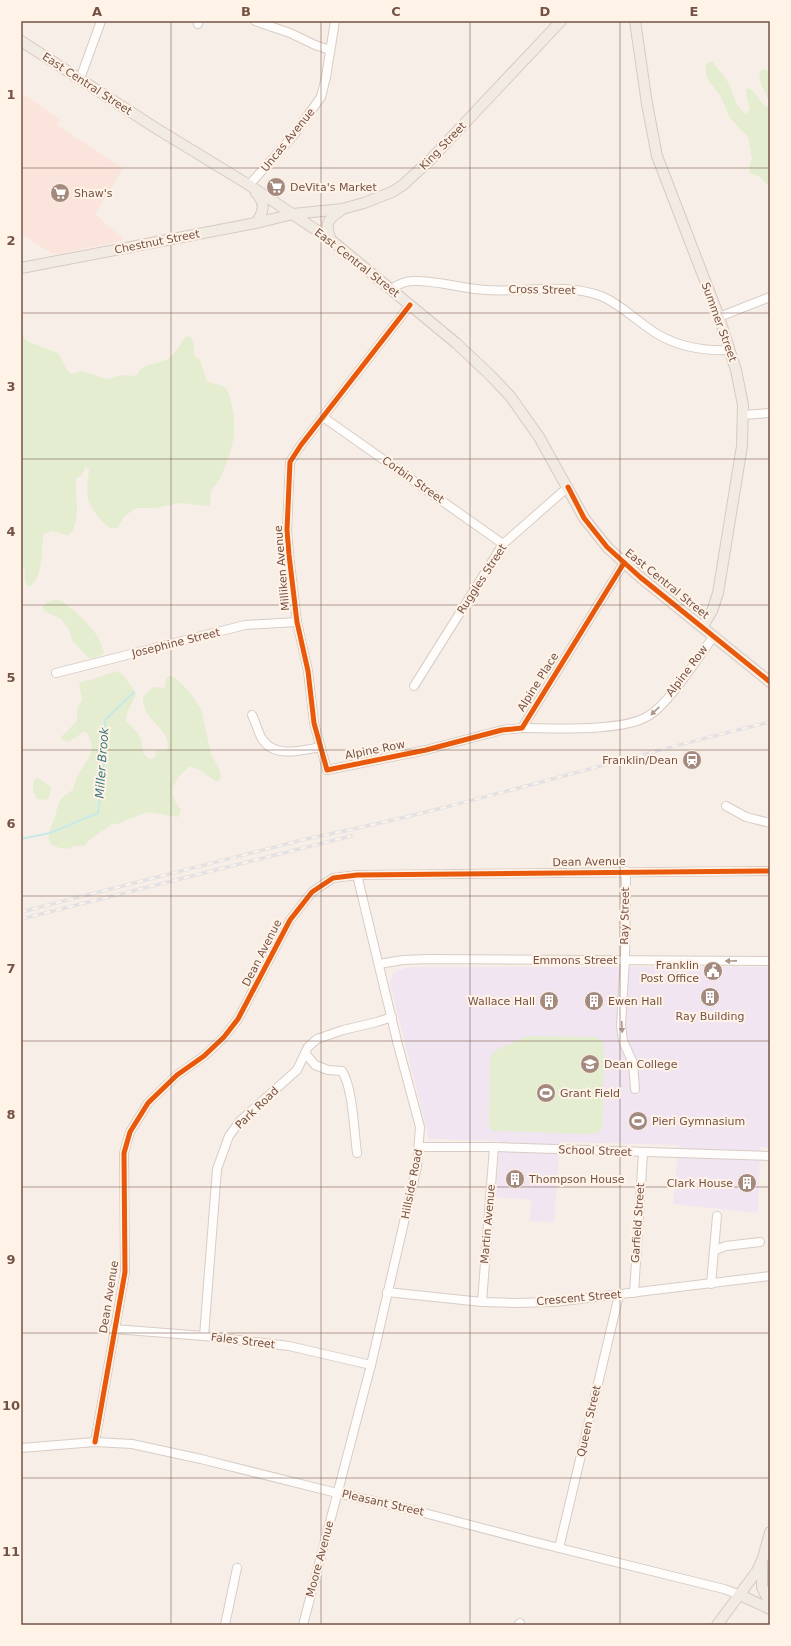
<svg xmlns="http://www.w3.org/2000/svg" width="791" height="1646" font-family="'DejaVu Sans',sans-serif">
  <rect width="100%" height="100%" fill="#f7efe7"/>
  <path fill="#fbe4db" d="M 21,92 L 60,120 L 57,125 L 123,168 L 95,214 L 124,240 L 54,255 L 21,234 Z"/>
  <path fill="#f1e5f1" d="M 409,967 L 770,967 L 770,1148 L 760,1147 L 758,1213 L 673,1204 L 679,1145 L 560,1142 L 554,1222 L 530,1221 L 531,1200 L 496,1197 L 500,1141 L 429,1139 L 390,983 L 393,974 L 397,971 Z"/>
  <g fill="#e4edd0">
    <path d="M 712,61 C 718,68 724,76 729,84 C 735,96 734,105 746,114 L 750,109 L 746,95 L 747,88 C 758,90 759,106 769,107 C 771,95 753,81 762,69 L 770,71 L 770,187 L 760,177 L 750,173 L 749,167 L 752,159 L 748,137 L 730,118 L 720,95 L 708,80 L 706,72 L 706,64 Z"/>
    <path d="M 21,331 L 25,339 L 29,342 L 58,353 L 68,371 L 71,374 L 82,371 L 106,379 L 124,375 L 136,376 C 144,361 158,366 169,358 C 176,353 180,344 185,337 L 189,336 C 195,341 194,348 194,355 L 200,360 L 207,381 C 214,385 221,383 226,389 C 230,394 231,401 232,407 C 238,432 231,456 220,478 C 218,483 214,486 211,491 C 209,496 212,501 209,506 L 181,503 L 155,508 L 136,508 L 125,516 L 117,528 C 116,528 112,528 111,528 C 103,526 90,506 88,499 C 86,489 88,479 89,470 L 86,466 L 82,475 L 76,479 C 75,493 82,526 68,535 L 52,531 L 44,534 C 40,550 45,577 29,587 C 23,582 25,577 25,570 L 21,565 Z"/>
    <path d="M 56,599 C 67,601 92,627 98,637 C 100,642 102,647 104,652 L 103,654 L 94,658 L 88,658 L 72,640 L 69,630 L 61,619 L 44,611 L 43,607 L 47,602 Z"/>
    <path d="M 118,671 L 125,677 L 136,694 L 127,713 L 126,721 C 130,726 136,730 139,735 C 144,743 140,758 152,759 L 155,757 L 156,751 L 167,750 C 173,729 142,721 143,697 L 153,687 L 165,688 L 166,678 L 169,676 L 174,677 L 184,686 L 194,698 L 201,709 L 211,754 L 220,770 L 221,777 L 219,781 L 216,781 C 207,777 200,766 189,767 C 173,781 166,792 181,810 L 178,817 L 148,812 L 125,820 L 119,824 L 112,824 C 103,832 92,836 84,846 L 74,846 L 69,849 C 43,848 46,836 55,817 C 57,813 56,809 58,805 C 60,798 67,793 73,790 C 74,786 75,781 77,777 C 85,760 100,752 86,732 L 82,732 L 77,737 L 67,742 L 60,738 L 77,721 L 77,709 L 82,700 L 79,684 C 84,679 88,681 93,679 C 102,676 109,673 118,671 Z"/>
    <path d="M 38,778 L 50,786 L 51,790 L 48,799 L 42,800 L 37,799 C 33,792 32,787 34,780 Z"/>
    <path d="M 528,1036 L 595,1037 L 603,1042 L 604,1047 L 603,1124 L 599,1132 L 592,1134 L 497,1131 L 493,1131 L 489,1126 L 490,1058 L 496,1050 Z"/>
  </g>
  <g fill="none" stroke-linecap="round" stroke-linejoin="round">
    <path stroke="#c7e9e8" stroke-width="2" d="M 21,839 L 50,833 L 98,813 L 104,761 L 105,720 L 134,692"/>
    <defs>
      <g id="minor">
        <path d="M 255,21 L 290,33 L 315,45 L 330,50"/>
        <path d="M 198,24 L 199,21"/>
        <path d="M 80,79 L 101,21"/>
        <path d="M 249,185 L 293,136 L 321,97 L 326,77 L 335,21"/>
        <path d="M 391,289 C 397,285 405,281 413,281 C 437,280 462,289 486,290 C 523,293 564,282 601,296 C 623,305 638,323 659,335 C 680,347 705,351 729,350"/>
        <path d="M 410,305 L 301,445 L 290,462 L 287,530 L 289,555 L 297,622 L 308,671 L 314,723 L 327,770 L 426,750 L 502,730 L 522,728 L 624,563"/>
        <path d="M 719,317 L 770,297"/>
        <path d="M 742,415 L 770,413"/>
        <path d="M 323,417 L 503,544"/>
        <path d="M 56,673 L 245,625 L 297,622"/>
        <path d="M 414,686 L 503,544 L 568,487"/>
        <path d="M 252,715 C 256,723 258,732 262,739 C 275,759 302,750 321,747"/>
        <path d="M 522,728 C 553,728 623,732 648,716 C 669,704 698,657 714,636"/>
        <path d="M 726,806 L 746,817 L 770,823"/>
        <path d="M 626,871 L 625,960 L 621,1025 L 623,1041 L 633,1063 L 635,1089"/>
        <path d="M 379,964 L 403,960 L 429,959 L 770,961"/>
        <path d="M 305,1053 L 315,1065 L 328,1070 L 342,1071 C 353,1088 354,1131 357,1153"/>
        <path d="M 420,1147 L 494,1147 L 770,1156"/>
        <path d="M 715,1250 L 726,1246 L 760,1242"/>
        <path d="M 711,1284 L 717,1216"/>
        <path d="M 387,1292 L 482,1302 L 515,1303 L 555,1302 L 770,1276"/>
        <path d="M 634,1293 L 643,1153"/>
        <path d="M 482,1302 L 494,1147"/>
        <path d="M 114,1329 L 204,1336 L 289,1346 L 371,1365"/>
        <path d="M 204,1336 L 217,1169 L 229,1136 L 240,1121 L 297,1070 L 308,1047 L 317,1039 L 343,1030 L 377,1022 L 392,1017"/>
        <path d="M 95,1442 L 125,1272 L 124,1153 L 130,1132 L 148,1103 L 177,1075 L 204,1056 L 224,1037 L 238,1019 L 290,920 L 312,892 L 333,878 L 357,875 L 770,871"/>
        <path d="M 21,1448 L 95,1442 L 132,1444 L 164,1451 L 201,1459 L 337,1493 L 413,1510 L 531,1541 L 724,1589 L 740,1595"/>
        <path d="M 559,1548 L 619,1295"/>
        <path d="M 225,1625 L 237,1568"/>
        <path d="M 303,1625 L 371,1365 L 417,1166 L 420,1127 L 398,1045 L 357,875"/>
        <path d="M 518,1625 L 520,1623"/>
      </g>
      <g id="major">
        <path d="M 635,21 L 647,104 L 657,156 L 719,317 L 736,370 L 743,405 L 742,446 L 718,593 L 712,611 L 703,626"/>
        <path d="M 21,41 L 154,127 L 249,185 L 331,240 L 456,343 L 491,376 L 510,396 L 539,437 L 584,518 L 607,547 L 640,577 L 770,682"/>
        <path d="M 256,193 C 266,203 264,212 256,223"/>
        <path d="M 331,240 C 325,225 326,220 340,211"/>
        <path d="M 21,268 L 256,223 L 293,214 L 342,209 L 364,203 L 392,192 L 403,185 L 430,160 L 561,21"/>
        <path d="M 762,1564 L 762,1587 L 770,1604"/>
        <path d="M 740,1595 L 770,1609"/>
        <path d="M 717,1625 L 757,1571 L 763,1558 L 770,1532"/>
      </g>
    </defs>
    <use href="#minor" stroke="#d8ccc5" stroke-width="10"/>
    <use href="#major" stroke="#d6cac3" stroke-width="12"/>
    <use href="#minor" stroke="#fefdfb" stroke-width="8"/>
    <use href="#major" stroke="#f2ebe4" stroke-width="10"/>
    <defs>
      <g id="rail">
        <path d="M 21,912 L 306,839 C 462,808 615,759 770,722"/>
        <path d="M 21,919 L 351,836"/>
      </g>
    </defs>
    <use href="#rail" stroke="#e3e1e4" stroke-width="3.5"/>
    <use href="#rail" stroke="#fff3e7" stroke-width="2" stroke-dasharray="6" stroke-linecap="butt"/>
    <defs>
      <g id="cycleway">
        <path d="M 410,305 L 301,445 L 290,462 L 287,530 L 289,555 L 297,622 L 308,671 L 314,723 L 327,770 L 426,750 L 502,730 L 522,728 L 624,563"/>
        <path d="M 568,487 L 584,518 L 607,547 L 640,577 L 770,682"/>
        <path d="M 95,1442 L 125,1272 L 124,1153 L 130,1132 L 148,1103 L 177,1075 L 204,1056 L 224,1037 L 238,1019 L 290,920 L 312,892 L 333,878 L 357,875 L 770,871"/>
      </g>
    </defs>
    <use href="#cycleway" stroke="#fff3e7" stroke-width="8"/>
    <use href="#cycleway" stroke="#e8590c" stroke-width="5"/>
  </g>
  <defs><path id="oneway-solid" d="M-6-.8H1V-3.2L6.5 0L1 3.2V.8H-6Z"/></defs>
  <g fill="#ac968e">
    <use href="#oneway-solid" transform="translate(655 711) rotate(137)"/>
    <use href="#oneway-solid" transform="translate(731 961) rotate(179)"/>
    <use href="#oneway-solid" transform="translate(622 1027) rotate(88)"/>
  </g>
  <path fill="none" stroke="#765246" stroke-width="1" stroke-opacity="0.55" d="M 171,21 L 171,1625M 321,21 L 321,1625M 470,21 L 470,1625M 620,21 L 620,1625M 21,168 L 770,168M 21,313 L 770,313M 21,459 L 770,459M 21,605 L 770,605M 21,750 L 770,750M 21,896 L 770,896M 21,1041 L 770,1041M 21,1187 L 770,1187M 21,1333 L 770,1333M 21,1478 L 770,1478"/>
  <defs>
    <symbol id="supermarket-disc" viewBox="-11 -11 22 22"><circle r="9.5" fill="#a3897e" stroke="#fff3e7"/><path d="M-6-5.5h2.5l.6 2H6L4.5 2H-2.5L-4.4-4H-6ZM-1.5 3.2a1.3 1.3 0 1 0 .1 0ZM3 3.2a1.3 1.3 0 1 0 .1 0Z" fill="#fff"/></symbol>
    <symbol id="station-disc" viewBox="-11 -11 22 22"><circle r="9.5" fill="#a3897e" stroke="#fff3e7"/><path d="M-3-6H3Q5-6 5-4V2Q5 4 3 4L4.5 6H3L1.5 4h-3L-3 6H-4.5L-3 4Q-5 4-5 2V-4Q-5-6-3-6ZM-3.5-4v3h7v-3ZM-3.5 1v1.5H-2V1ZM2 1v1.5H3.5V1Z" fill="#fff"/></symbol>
    <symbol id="civic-disc" viewBox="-11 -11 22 22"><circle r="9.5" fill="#a3897e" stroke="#fff3e7"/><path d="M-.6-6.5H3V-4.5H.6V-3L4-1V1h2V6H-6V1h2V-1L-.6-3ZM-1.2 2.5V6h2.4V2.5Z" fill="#fff"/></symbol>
    <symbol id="building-disc" viewBox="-11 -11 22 22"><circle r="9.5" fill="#a3897e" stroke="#fff3e7"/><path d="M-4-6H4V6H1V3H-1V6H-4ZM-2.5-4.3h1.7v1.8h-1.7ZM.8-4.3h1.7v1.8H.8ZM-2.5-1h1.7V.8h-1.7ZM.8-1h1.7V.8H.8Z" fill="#fff"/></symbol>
    <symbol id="university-disc" viewBox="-11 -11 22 22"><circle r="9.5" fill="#a3897e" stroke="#fff3e7"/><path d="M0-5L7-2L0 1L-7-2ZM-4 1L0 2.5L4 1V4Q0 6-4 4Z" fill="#fff"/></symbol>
    <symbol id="stadium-disc" viewBox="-11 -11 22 22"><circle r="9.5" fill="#a3897e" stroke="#fff3e7"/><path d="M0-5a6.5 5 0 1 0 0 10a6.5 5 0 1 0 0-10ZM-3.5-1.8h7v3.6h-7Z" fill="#fff"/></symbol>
  </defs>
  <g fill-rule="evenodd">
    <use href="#supermarket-disc" x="265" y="176" width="22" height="22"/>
    <use href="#supermarket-disc" x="49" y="182" width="22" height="22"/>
    <use href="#station-disc" x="681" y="749" width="22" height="22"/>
    <use href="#civic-disc" x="702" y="960" width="22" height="22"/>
    <use href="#building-disc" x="699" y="986" width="22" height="22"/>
    <use href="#building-disc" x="538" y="990" width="22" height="22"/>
    <use href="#building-disc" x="583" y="990" width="22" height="22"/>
    <use href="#university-disc" x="579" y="1053" width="22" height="22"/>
    <use href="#stadium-disc" x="535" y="1082" width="22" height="22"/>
    <use href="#stadium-disc" x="627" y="1110" width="22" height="22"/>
    <use href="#building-disc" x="504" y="1168" width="22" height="22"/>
    <use href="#building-disc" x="736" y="1172" width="22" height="22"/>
  </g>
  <g text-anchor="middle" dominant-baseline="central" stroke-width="4" stroke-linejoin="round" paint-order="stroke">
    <g font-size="11" fill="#765246" stroke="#fff3e7">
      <text transform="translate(87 84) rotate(33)">East Central Street</text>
      <text transform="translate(288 140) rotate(-51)">Uncas Avenue</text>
      <text transform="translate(443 146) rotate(-46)">King Street</text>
      <text transform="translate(157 242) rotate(-11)">Chestnut Street</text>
      <text transform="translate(357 263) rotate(38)">East Central Street</text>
      <text transform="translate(542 290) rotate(1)">Cross Street</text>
      <text transform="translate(719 322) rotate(70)">Summer Street</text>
      <text transform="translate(413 480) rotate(35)">Corbin Street</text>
      <text transform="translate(282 568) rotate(-95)">Milliken Avenue</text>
      <text transform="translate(482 579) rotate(-57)">Ruggles Street</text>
      <text transform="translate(667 584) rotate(39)">East Central Street</text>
      <text transform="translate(176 643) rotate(-14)">Josephine Street</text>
      <text transform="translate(687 671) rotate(-53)">Alpine Row</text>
      <text transform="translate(538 682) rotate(-58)">Alpine Place</text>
      <text transform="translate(375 750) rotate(-11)">Alpine Row</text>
      <text transform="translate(589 862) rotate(-1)">Dean Avenue</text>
      <text transform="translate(625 916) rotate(-89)">Ray Street</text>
      <text transform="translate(262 953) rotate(-63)">Dean Avenue</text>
      <text x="575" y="960">Emmons Street</text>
      <text transform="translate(257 1108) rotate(-44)">Park Road</text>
      <text transform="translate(595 1151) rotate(2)">School Street</text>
      <text transform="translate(412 1184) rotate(-79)">Hillside Road</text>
      <text transform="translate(638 1223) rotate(-86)">Garfield Street</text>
      <text transform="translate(488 1224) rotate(-85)">Martin Avenue</text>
      <text transform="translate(109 1297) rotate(-81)">Dean Avenue</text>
      <text transform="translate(579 1298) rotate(-5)">Crescent Street</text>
      <text transform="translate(243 1341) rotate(7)">Fales Street</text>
      <text transform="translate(589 1421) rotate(-77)">Queen Street</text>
      <text transform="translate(383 1503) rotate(13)">Pleasant Street</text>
      <text transform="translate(320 1559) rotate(-75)">Moore Avenue</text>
    </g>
    <g font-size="11" fill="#765246" stroke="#fff3e7" text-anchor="start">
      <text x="290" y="187">DeVita's Market</text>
      <text x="74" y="193">Shaw's</text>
      <text x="678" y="760" text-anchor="end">Franklin/Dean</text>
      <text x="699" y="965" text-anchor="end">Franklin<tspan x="699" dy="13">Post Office</tspan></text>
      <text x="535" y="1001" text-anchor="end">Wallace Hall</text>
      <text x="608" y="1001">Ewen Hall</text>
      <text x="710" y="1016" text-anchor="middle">Ray Building</text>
      <text x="604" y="1064">Dean College</text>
      <text x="560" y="1093">Grant Field</text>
      <text x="652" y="1121">Pieri Gymnasium</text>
      <text x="529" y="1179">Thompson House</text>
      <text x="733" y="1183" text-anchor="end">Clark House</text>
    </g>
    <g font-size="12" font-style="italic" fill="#39787c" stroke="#fff3e7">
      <text transform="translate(102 763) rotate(-86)">Miller Brook</text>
    </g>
  </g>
  <rect width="791" height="1646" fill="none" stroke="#fff3e7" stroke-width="44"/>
  <rect x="22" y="22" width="747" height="1602" fill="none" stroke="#765246" stroke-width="1.5"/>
  <g font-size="13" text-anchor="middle" font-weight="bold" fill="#765246">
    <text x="97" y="16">A</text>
    <text x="246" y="16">B</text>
    <text x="396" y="16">C</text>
    <text x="545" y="16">D</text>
    <text x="694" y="16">E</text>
    <text x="11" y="99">1</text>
    <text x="11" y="245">2</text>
    <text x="11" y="391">3</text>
    <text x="11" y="536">4</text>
    <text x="11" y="682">5</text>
    <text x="11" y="828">6</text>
    <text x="11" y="973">7</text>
    <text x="11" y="1119">8</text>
    <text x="11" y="1264">9</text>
    <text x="11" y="1410">10</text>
    <text x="11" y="1556">11</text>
  </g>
</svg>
